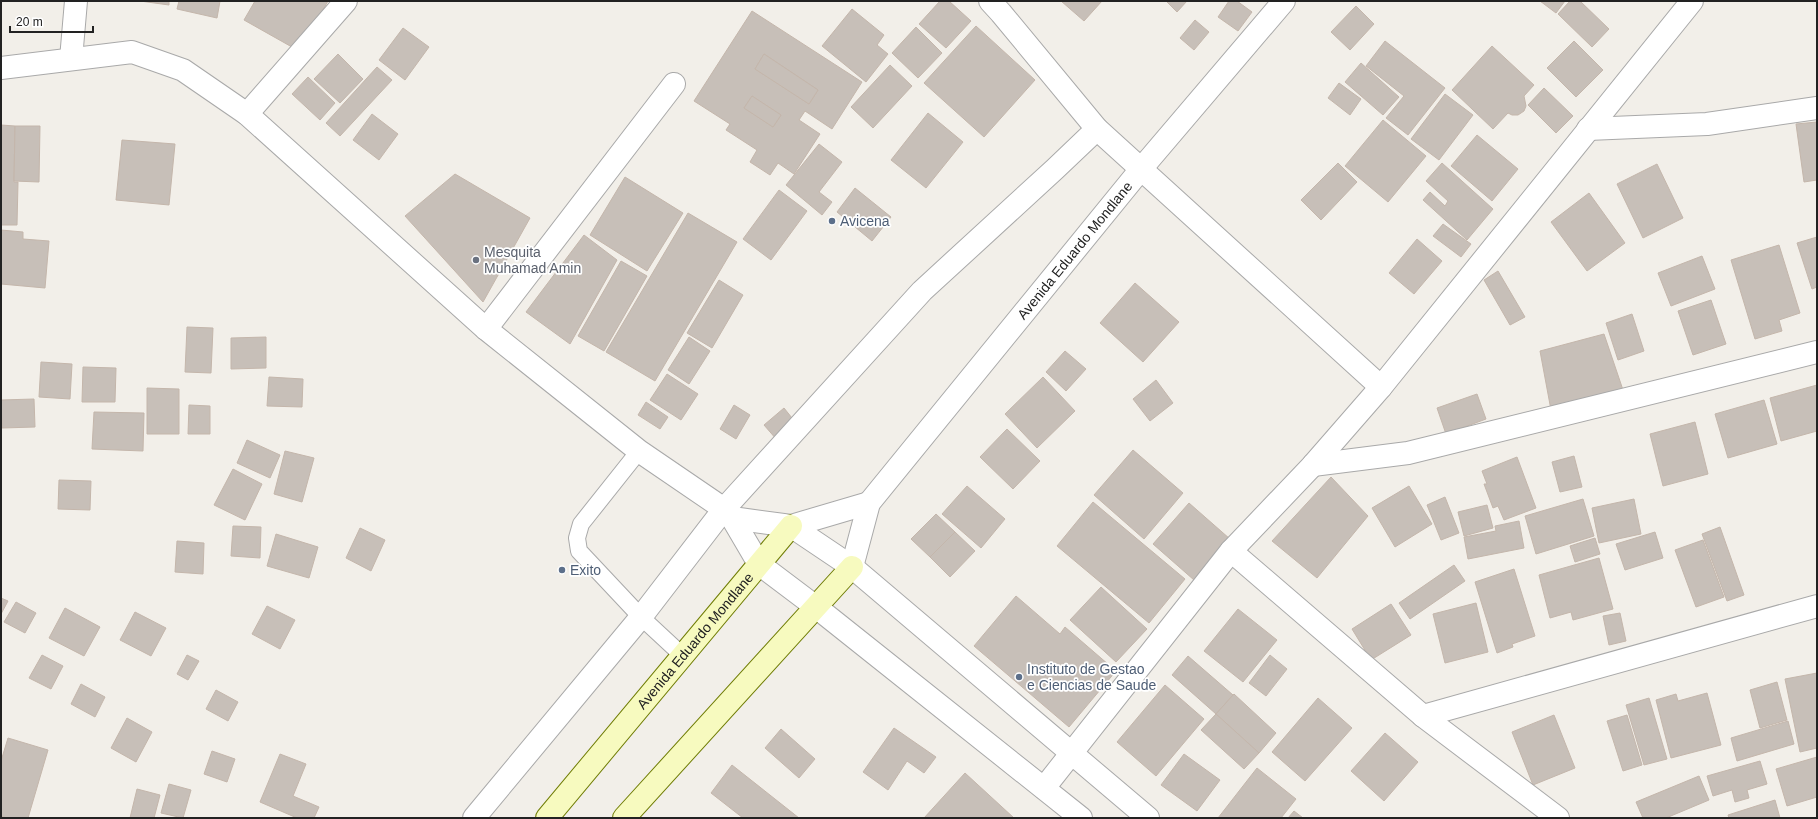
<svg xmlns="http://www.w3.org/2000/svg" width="1818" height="819" font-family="Arial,sans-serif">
  <rect width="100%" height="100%" fill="#f2efe9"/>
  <g fill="#c7bfb8" stroke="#c4b6ab" fill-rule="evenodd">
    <path d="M 140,1 L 169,1 L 169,5 Z"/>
    <path d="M 179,1 L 220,1 L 217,18 L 177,9 Z"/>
    <path d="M 255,1 L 328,1 L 299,51 L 244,20 Z"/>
    <path d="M 940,1 L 949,1 L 971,21 L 946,48 L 919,24 Z"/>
    <path d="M 1061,1 L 1102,1 L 1084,21 Z"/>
    <path d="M 1166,1 L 1187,1 L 1177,12 Z"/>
    <path d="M 1229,1 L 1237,1 L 1252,12 L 1238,31 L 1218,17 Z"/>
    <path d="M 1540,1 L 1565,1 L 1556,13 Z"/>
    <path d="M 1570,1 L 1580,1 L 1609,29 L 1592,47 L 1558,14 Z"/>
    <path d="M 1356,6 L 1374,24 L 1350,50 L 1331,32 Z"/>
    <path d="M 852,9 L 884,35 L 877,45 L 888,54 L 866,82 L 822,46 Z"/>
    <path d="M 752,11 L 862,82 L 832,129 L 805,111 L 799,120 L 820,134 L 794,174 L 778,163 L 770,175 L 750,162 L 757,150 L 726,130 L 730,124 L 694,101 ZM 764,54 L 818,90 L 809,104 L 755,69 ZM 752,96 L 781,115 L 773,127 L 744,108 Z"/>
    <path d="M 1195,20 L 1209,32 L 1194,50 L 1180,38 Z"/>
    <path d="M 976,26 L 1035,80 L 984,137 L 924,83 Z"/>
    <path d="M 916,27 L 942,53 L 918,78 L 892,53 Z"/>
    <path d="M 403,28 L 429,47 L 405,80 L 379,60 Z"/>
    <path d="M 1385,41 L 1445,88 L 1408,135 L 1386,118 L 1404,96 L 1366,66 Z"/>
    <path d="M 1574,41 L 1603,70 L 1576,97 L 1547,68 Z"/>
    <path d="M 1492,46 L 1534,85 L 1524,96 L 1526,106 L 1524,111 L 1518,115 L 1512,115 L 1508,113 L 1493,129 L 1452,90 Z"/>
    <path d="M 338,54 L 363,79 L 340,103 L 314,79 Z"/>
    <path d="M 764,54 L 818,90 L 809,104 L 755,69 Z"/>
    <path d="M 1361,63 L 1399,97 L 1383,115 L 1345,82 Z"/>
    <path d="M 890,65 L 912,86 L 873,128 L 851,107 Z"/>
    <path d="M 377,67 L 392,80 L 340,136 L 326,123 Z"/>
    <path d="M 308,77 L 335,103 L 320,120 L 292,94 Z"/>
    <path d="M 1339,83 L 1361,99 L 1350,115 L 1328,98 Z"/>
    <path d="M 1544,88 L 1573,116 L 1556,133 L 1528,105 Z"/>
    <path d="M 1445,94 L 1473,115 L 1439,160 L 1411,139 Z"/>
    <path d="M 752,96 L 781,115 L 773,127 L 744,108 Z"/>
    <path d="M 928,113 L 963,142 L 926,188 L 891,160 Z"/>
    <path d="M 372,114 L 398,134 L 379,160 L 353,140 Z"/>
    <path d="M 1383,120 L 1426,156 L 1388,202 L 1345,166 Z"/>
    <path d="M 1817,122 L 1817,180 L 1804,182 L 1796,124 Z"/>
    <path d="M 1,125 L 15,126 L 14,181 L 14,182 L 18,182 L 17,225 L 1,225 Z"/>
    <path d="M 15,126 L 40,126 L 39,182 L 14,181 Z"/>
    <path d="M 1477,135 L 1518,169 L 1492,201 L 1451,166 Z"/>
    <path d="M 122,140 L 175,144 L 169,205 L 116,200 Z"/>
    <path d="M 819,144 L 842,162 L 819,192 L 832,202 L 822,215 L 786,185 Z"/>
    <path d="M 1338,163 L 1357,182 L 1321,220 L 1301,200 Z"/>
    <path d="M 1442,163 L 1493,209 L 1467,240 L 1423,200 L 1430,192 L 1445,206 L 1448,201 L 1426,181 Z"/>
    <path d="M 1657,164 L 1683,218 L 1643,238 L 1617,184 Z"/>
    <path d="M 455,174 L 530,218 L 483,302 L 405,216 Z"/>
    <path d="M 625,177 L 683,213 L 647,271 L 590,235 Z"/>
    <path d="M 855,188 L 891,217 L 872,241 L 837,212 Z"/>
    <path d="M 779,190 L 807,211 L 771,260 L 743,239 Z"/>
    <path d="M 1589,193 L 1625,243 L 1587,271 L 1551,222 Z"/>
    <path d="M 688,213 L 737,242 L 655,381 L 606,352 Z"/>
    <path d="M 1443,224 L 1471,244 L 1461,257 L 1433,236 Z"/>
    <path d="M 1,230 L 23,232 L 23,239 L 49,241 L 45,288 L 1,284 Z"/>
    <path d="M 584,235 L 617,260 L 570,344 L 526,312 Z"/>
    <path d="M 1817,237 L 1817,287 L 1812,289 L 1797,243 Z"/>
    <path d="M 1417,239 L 1442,261 L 1414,294 L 1389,273 Z"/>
    <path d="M 1779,245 L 1800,313 L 1779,320 L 1782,331 L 1755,339 L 1731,260 Z"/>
    <path d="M 1702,256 L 1715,289 L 1671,306 L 1658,273 Z"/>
    <path d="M 621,261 L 647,276 L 604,351 L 578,336 Z"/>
    <path d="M 1498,271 L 1525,317 L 1510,325 L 1484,280 Z"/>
    <path d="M 719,280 L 743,295 L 712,348 L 687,333 Z"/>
    <path d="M 1135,283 L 1179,322 L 1143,362 L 1100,323 Z"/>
    <path d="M 1711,300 L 1726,344 L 1693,355 L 1678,311 Z"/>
    <path d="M 1632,314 L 1644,351 L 1618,360 L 1606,323 Z"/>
    <path d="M 187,327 L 213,328 L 211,373 L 185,372 Z"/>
    <path d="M 1604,334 L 1623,390 L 1551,410 L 1540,351 Z"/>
    <path d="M 266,337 L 266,368 L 231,369 L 231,338 Z"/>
    <path d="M 689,337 L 710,351 L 689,384 L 668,370 Z"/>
    <path d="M 1065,351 L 1086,369 L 1066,391 L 1046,372 Z"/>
    <path d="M 41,362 L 72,364 L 70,399 L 39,397 Z"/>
    <path d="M 83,367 L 116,368 L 115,402 L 82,402 Z"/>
    <path d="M 667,374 L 698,394 L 681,420 L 650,400 Z"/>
    <path d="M 269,377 L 303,379 L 302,407 L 267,406 Z"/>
    <path d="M 1043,377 L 1075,411 L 1037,448 L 1005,414 Z"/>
    <path d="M 1156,380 L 1173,403 L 1150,421 L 1133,399 Z"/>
    <path d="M 1817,385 L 1817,431 L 1781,441 L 1770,398 Z"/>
    <path d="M 147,388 L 179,389 L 179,434 L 147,434 Z"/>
    <path d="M 1477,394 L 1486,419 L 1446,434 L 1437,408 Z"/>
    <path d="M 34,399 L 35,427 L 2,428 L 1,400 Z"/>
    <path d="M 1764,400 L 1777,444 L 1728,458 L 1715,414 Z"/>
    <path d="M 646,402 L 668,417 L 660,429 L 638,415 Z"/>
    <path d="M 189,405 L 210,406 L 210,434 L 188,434 Z"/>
    <path d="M 734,405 L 750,415 L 736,439 L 720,429 Z"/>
    <path d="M 784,408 L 796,423 L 777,440 L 764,425 Z"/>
    <path d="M 94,412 L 144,413 L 143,451 L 92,449 Z"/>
    <path d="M 1695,422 L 1708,474 L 1663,486 L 1650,434 Z"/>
    <path d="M 1007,429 L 1040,461 L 1013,489 L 980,457 Z"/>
    <path d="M 247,440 L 280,455 L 270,478 L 237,463 Z"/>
    <path d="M 1133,450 L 1183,493 L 1144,539 L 1094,495 Z"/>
    <path d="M 285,451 L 314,458 L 302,502 L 274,494 Z"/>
    <path d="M 1574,456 L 1582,487 L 1560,492 L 1552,462 Z"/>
    <path d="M 1517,457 L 1536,508 L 1504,520 L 1498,506 L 1493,508 L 1484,484 L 1487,484 L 1482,471 Z"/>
    <path d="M 233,469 L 262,484 L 245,520 L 214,505 Z"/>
    <path d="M 1331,477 L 1368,516 L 1317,578 L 1272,541 Z"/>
    <path d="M 59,480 L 91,481 L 90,510 L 58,509 Z"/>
    <path d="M 967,486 L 1005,519 L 981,548 L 942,514 Z"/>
    <path d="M 1409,486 L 1432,524 L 1395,547 L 1372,508 Z"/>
    <path d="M 1445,497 L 1459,533 L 1441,540 L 1427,505 Z"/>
    <path d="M 1583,499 L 1594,536 L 1536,554 L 1525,516 Z"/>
    <path d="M 1634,499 L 1641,534 L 1599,543 L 1592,508 Z"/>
    <path d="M 1093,502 L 1185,579 L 1149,623 L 1057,546 Z"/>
    <path d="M 1189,503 L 1230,539 L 1194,580 L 1153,544 Z"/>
    <path d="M 1487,505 L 1493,528 L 1464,536 L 1458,512 Z"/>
    <path d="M 936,514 L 955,532 L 930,557 L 911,539 Z"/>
    <path d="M 1519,521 L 1524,548 L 1468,559 L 1464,537 L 1496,531 L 1495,526 Z"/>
    <path d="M 233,526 L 261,527 L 260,558 L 231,556 Z"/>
    <path d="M 1720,527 L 1744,595 L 1727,601 L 1702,534 Z"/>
    <path d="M 360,528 L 385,540 L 371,571 L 346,558 Z"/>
    <path d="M 955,532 L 975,551 L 950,577 L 930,557 Z"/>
    <path d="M 1655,532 L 1663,558 L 1625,570 L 1616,544 Z"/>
    <path d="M 276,534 L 318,547 L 309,578 L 267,566 Z"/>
    <path d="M 1595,538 L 1600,554 L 1575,562 L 1570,546 Z"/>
    <path d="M 1703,540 L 1724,597 L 1696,607 L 1675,550 Z"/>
    <path d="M 177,541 L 204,543 L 203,574 L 175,572 Z"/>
    <path d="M 1599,558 L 1613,609 L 1573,620 L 1571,612 L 1550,618 L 1539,575 Z"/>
    <path d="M 1454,565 L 1465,581 L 1410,619 L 1399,603 Z"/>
    <path d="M 1514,569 L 1535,636 L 1512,644 L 1513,647 L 1497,653 L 1475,582 Z"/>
    <path d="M 1101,587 L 1147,629 L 1116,662 L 1070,620 Z"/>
    <path d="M 1016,596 L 1060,634 L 1065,627 L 1116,671 L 1069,727 L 974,646 Z"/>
    <path d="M 1,598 L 8,601 L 1,614 Z"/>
    <path d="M 16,602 L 36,613 L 25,633 L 4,622 Z"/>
    <path d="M 1476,603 L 1488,652 L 1445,663 L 1433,614 Z"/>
    <path d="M 1391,604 L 1411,635 L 1371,660 L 1352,629 Z"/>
    <path d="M 267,606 L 295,620 L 280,649 L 252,634 Z"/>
    <path d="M 65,608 L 100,627 L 84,656 L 49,638 Z"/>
    <path d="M 1238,609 L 1277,640 L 1243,682 L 1204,651 Z"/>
    <path d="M 135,612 L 166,628 L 151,656 L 120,640 Z"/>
    <path d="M 1620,613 L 1626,641 L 1609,645 L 1603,616 Z"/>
    <path d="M 42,655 L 63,666 L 51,689 L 29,678 Z"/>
    <path d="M 187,655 L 199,661 L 188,680 L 177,674 Z"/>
    <path d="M 1270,655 L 1287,669 L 1266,696 L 1249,683 Z"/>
    <path d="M 1188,656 L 1233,695 L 1216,714 L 1172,675 Z"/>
    <path d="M 1817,673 L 1817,748 L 1800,752 L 1785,679 Z"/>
    <path d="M 1777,682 L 1787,720 L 1760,728 L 1750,690 Z"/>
    <path d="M 81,684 L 105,697 L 95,717 L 71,704 Z"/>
    <path d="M 1165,685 L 1204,719 L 1156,776 L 1117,742 Z"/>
    <path d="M 216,690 L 238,702 L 228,721 L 206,709 Z"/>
    <path d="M 1707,693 L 1721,745 L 1671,758 L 1656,700 L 1676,694 L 1678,701 Z"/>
    <path d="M 1234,694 L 1276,733 L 1259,753 L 1216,714 Z"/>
    <path d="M 1318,698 L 1352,728 L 1305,781 L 1272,752 Z"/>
    <path d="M 1649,698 L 1667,759 L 1644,765 L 1626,705 Z"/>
    <path d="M 1216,714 L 1259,753 L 1244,769 L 1201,730 Z"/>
    <path d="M 1554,715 L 1575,768 L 1533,785 L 1512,732 Z"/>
    <path d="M 1627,715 L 1642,765 L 1623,771 L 1607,721 Z"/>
    <path d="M 127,718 L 152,732 L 136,762 L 111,748 Z"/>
    <path d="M 1788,721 L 1794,744 L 1737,761 L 1731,738 Z"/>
    <path d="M 894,728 L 936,757 L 924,773 L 907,761 L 888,790 L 863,772 Z"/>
    <path d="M 781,729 L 815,759 L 799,778 L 765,748 Z"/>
    <path d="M 1385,733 L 1418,762 L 1384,801 L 1351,771 Z"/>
    <path d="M 8,738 L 48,750 L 28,818 L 7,818 L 1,816 L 1,761 Z"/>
    <path d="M 212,751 L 235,759 L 227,782 L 204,774 Z"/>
    <path d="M 280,754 L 306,764 L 293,796 L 319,807 L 314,818 L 297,818 L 260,802 Z"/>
    <path d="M 1184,754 L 1220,780 L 1197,811 L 1161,785 Z"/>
    <path d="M 1817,757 L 1817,797 L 1787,806 L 1776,769 Z"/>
    <path d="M 1760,761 L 1767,784 L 1747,790 L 1749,798 L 1735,802 L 1732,790 L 1713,796 L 1707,776 Z"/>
    <path d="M 732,765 L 799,818 L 743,818 L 711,793 Z"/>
    <path d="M 1257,768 L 1296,799 L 1281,818 L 1218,818 Z"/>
    <path d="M 965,773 L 1014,818 L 924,818 Z"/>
    <path d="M 1699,776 L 1709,800 L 1666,818 L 1643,818 L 1636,802 Z"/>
    <path d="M 169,784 L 191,790 L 183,818 L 161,813 Z"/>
    <path d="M 137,789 L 160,795 L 154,818 L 130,818 Z"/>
    <path d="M 1775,800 L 1780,818 L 1729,818 L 1728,815 Z"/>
    <path d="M 1294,811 L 1303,818 L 1288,818 Z"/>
  </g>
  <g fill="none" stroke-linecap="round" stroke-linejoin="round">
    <defs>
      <path id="service" d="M 639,451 L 581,524 L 577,538 L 579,551 L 641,617 L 683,656"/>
      <g id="minor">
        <path d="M 990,1 L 1001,13 L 1097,129 L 1381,387"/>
        <path d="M 71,59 L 76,1"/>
        <path d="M 1,68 L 132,52 L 183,70 L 247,114 L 486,329 L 639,451 L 724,509 L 732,518 L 759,564"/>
        <path d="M 247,114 L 346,1"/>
        <path d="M 1588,129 L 1707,124 L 1817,108"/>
        <path d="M 486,329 L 674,84"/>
        <path d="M 1313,465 L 1408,453 L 1817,352"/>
        <path d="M 732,518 L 791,526 L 869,503"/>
        <path d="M 1231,551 L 1423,716 L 1558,818"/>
        <path id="s1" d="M 852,567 L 869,503 L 1141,169 L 1284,1"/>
        <path d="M 1423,716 L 1817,606"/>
        <path d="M 1044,788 L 1231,551 L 1313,465 L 1381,387 L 1692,1"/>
        <path d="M 474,818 L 641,617 L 724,509 L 922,291 L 1055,169 L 1097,129"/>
      </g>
      <g id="tertiary">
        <path d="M 791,526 L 852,567 L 1148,818"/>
        <path d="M 759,564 L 816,607 L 1081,818"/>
      </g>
      <g id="secondary">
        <path id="s2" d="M 547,818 L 791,526"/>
        <path d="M 624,818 L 852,567"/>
      </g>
    </defs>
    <use href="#service" stroke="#a9a9a9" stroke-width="18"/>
    <use href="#minor" stroke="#a9a9a9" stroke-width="24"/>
    <use href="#tertiary" stroke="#a9a9a9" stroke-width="24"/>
    <use href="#secondary" stroke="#707d05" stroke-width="24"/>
    <use href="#service" stroke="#fff" stroke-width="16"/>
    <use href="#minor" stroke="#fff" stroke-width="22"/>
    <use href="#tertiary" stroke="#fff" stroke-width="22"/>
    <use href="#secondary" stroke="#f7fabf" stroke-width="22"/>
  </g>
  <g fill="#5c6f8a" stroke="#fff" stroke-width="1.5">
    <circle cx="832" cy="221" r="4"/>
    <circle cx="562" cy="570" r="4"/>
    <circle cx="1019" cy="677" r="4"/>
  </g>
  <circle fill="#6b7280" stroke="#fff" stroke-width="1.5" cx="476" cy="260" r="4"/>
  <g text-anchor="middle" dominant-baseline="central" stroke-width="3.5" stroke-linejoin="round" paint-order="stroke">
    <g font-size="14" fill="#4e5e75" stroke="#fff" text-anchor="start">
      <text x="840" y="221">Avicena</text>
      <text x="570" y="570">Exito</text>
      <text x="1027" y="669">Instituto de Gestao<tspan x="1027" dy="16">e Ciencias de Saude</tspan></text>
    </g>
    <g font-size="14" fill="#222" stroke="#fff">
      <text stroke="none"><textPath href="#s1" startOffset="392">Avenida Eduardo Mondlane</textPath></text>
      <text stroke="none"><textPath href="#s2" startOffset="231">Avenida Eduardo Mondlane</textPath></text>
    </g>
    <g font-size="14" fill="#5b616d" stroke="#fff" text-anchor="start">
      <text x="484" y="252">Mesquita<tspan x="484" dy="16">Muhamad Amin</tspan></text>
    </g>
  </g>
  <rect width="1818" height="819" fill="none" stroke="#222222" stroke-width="4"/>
  <path d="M10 26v6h83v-6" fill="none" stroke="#222222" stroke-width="2"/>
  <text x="16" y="26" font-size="12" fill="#222222" stroke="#ffffff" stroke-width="3" paint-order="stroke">20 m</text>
</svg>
